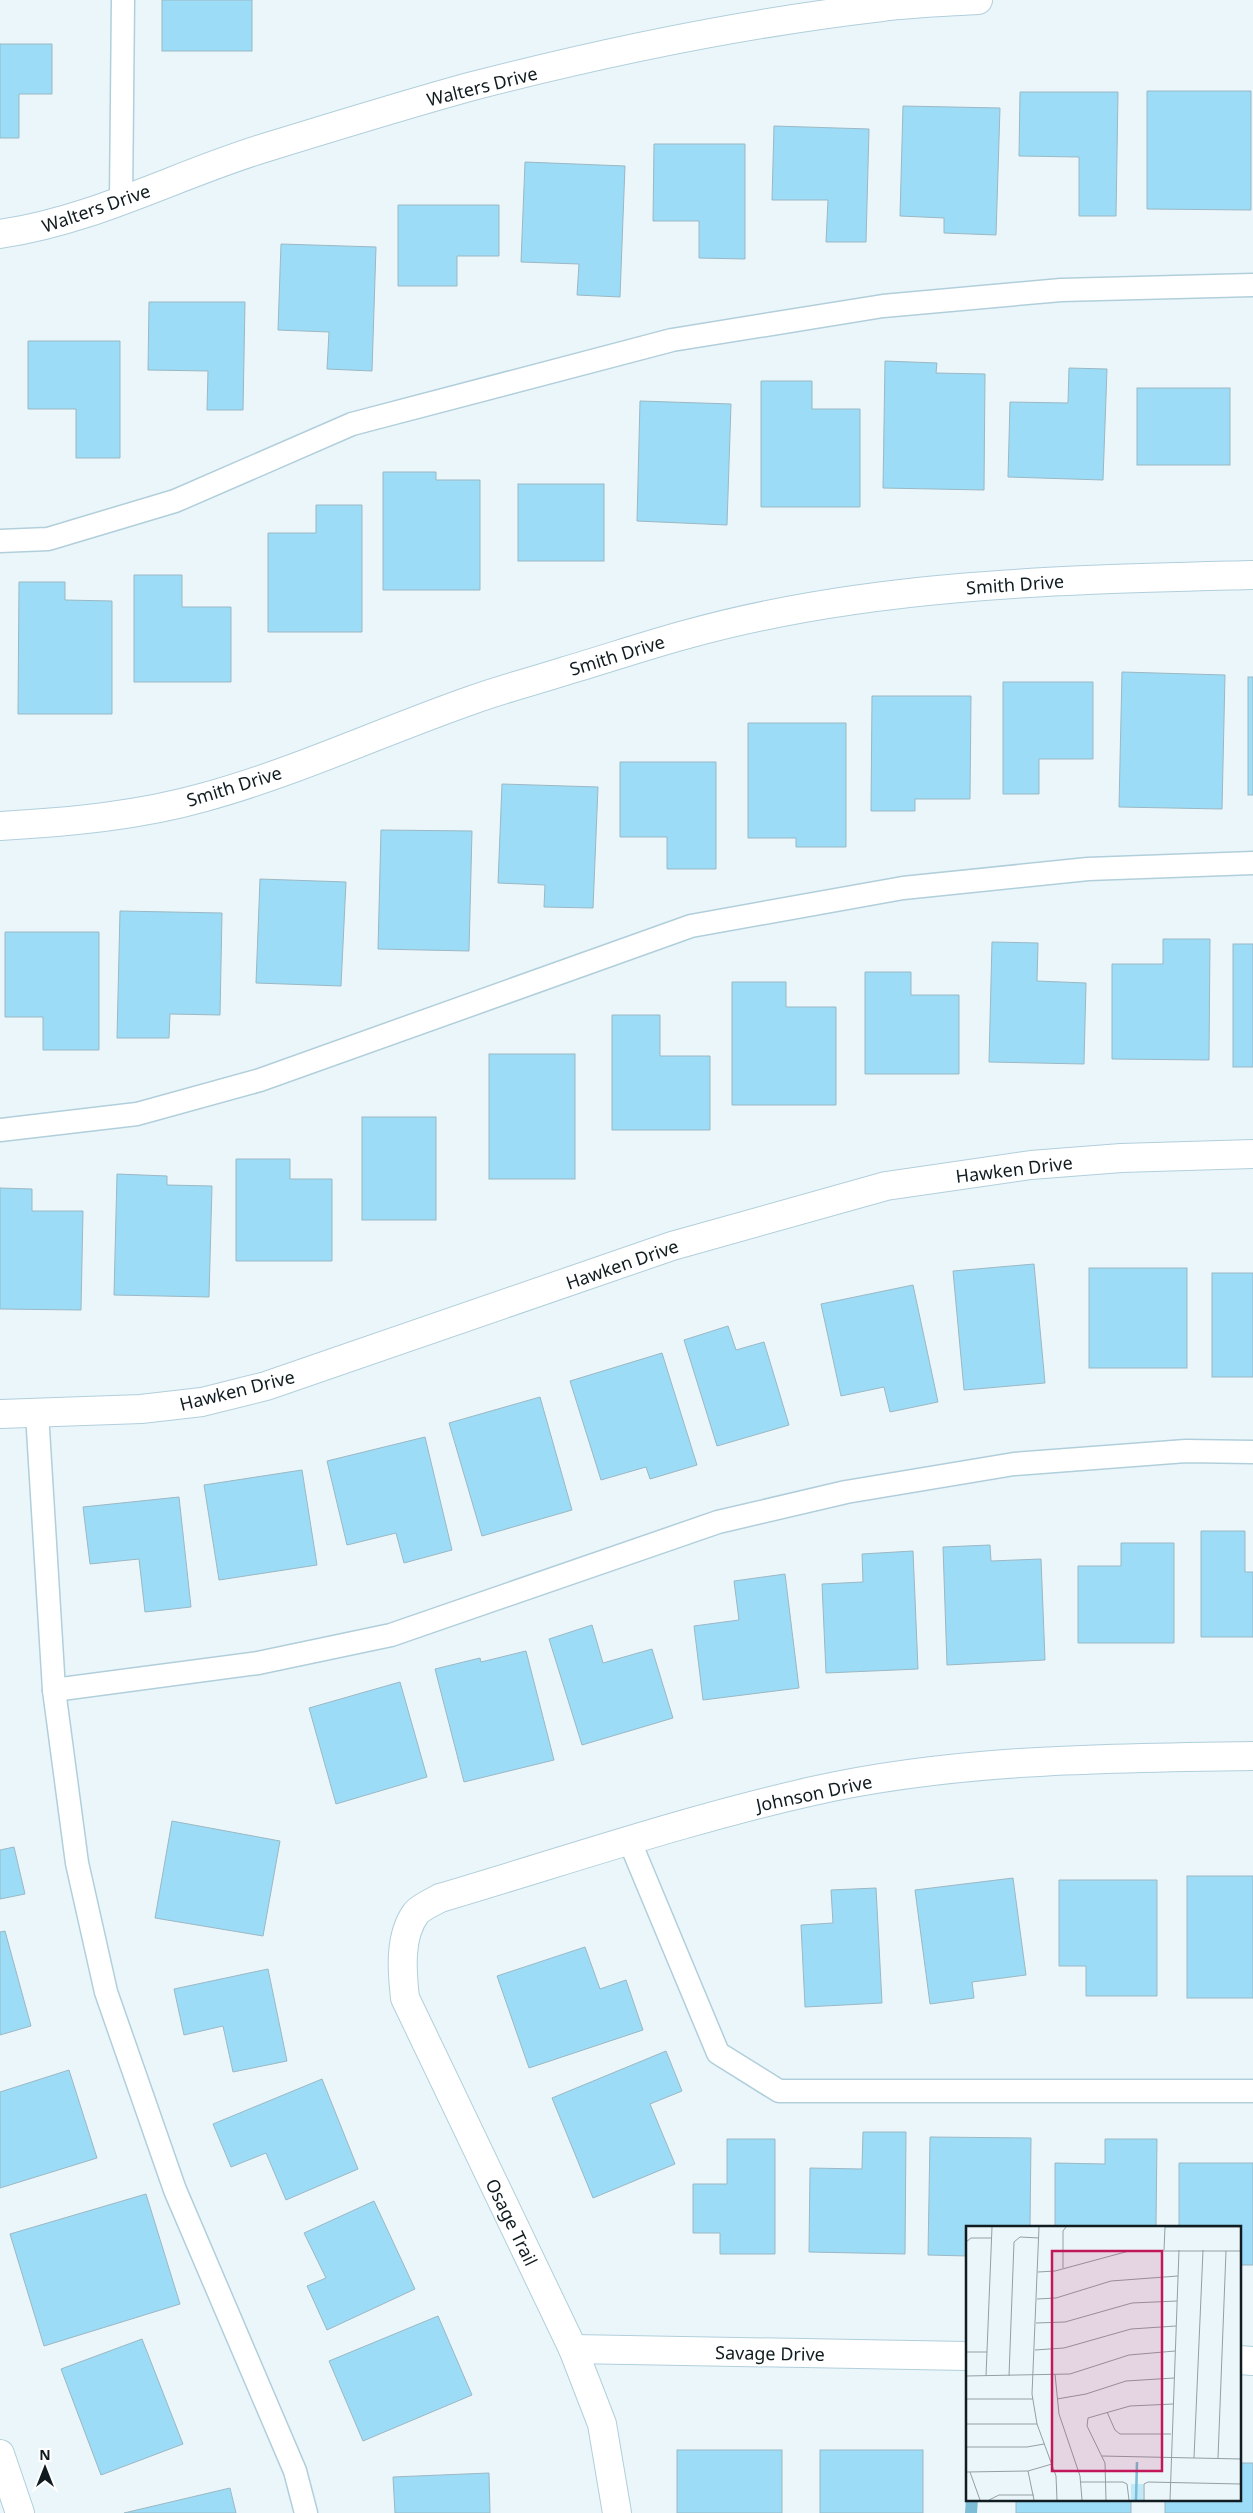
<svg xmlns="http://www.w3.org/2000/svg" width="1253" height="2513" font-family="'Noto Sans',sans-serif">
  <rect width="100%" height="100%" fill="#ebf6fb"/>
  <g fill="none" stroke-linecap="round" stroke-linejoin="round">
    <path stroke="#7dbcd5" stroke-width="12" d="M 971,2513 L 972,2499"/>
  </g>
  <g fill="#9cdcf6" stroke="#9bb8c4">
    <rect x="162" y="0" width="90" height="51"/>
    <path d="M 0,44 L 52,44 L 52,94 L 19,94 L 19,138 L 0,138 Z"/>
    <path d="M 1147,91 L 1251,91 L 1251,210 L 1147,209 Z"/>
    <path d="M 1020,92 L 1118,92 L 1116,216 L 1079,216 L 1079,157 L 1019,156 Z"/>
    <path d="M 903,106 L 1000,108 L 996,235 L 944,233 L 944,218 L 900,216 Z"/>
    <path d="M 774,126 L 869,129 L 866,242 L 826,242 L 828,200 L 772,200 Z"/>
    <path d="M 654,144 L 745,144 L 745,259 L 699,258 L 699,221 L 653,221 Z"/>
    <path d="M 525,162 L 625,166 L 620,297 L 577,295 L 579,264 L 521,262 Z"/>
    <path d="M 398,205 L 499,205 L 499,256 L 457,256 L 457,286 L 398,286 Z"/>
    <path d="M 281,244 L 376,247 L 372,371 L 327,369 L 329,332 L 278,330 Z"/>
    <path d="M 149,302 L 245,302 L 243,410 L 207,410 L 208,371 L 148,370 Z"/>
    <path d="M 28,341 L 120,341 L 120,458 L 76,458 L 76,409 L 28,409 Z"/>
    <path d="M 885,361 L 937,363 L 936,373 L 985,374 L 984,490 L 883,488 Z"/>
    <path d="M 1069,368 L 1107,369 L 1103,480 L 1008,477 L 1010,402 L 1068,403 Z"/>
    <path d="M 761,381 L 812,381 L 812,409 L 860,409 L 860,507 L 761,507 Z"/>
    <rect x="1137" y="388" width="93" height="77"/>
    <path d="M 640,401 L 731,404 L 727,525 L 637,521 Z"/>
    <path d="M 383,472 L 436,472 L 436,480 L 480,480 L 480,590 L 383,590 Z"/>
    <rect x="518" y="484" width="86" height="77"/>
    <path d="M 316,505 L 362,505 L 362,632 L 268,632 L 268,533 L 316,533 Z"/>
    <path d="M 134,575 L 182,575 L 182,607 L 231,607 L 231,682 L 134,682 Z"/>
    <path d="M 19,582 L 65,582 L 65,600 L 112,601 L 112,714 L 18,714 Z"/>
    <path d="M 1122,672 L 1225,675 L 1222,809 L 1119,807 Z"/>
    <rect x="1248" y="677" width="5" height="118"/>
    <path d="M 1003,682 L 1093,682 L 1093,759 L 1039,759 L 1039,794 L 1003,794 Z"/>
    <path d="M 872,696 L 971,696 L 970,799 L 915,799 L 915,811 L 871,811 Z"/>
    <path d="M 748,723 L 846,723 L 846,847 L 796,847 L 796,838 L 748,838 Z"/>
    <path d="M 620,762 L 716,762 L 716,869 L 667,869 L 667,837 L 620,837 Z"/>
    <path d="M 502,784 L 598,787 L 593,908 L 544,907 L 545,885 L 498,883 Z"/>
    <path d="M 381,830 L 472,831 L 469,951 L 378,949 Z"/>
    <path d="M 260,879 L 346,882 L 341,986 L 256,983 Z"/>
    <path d="M 120,911 L 222,913 L 220,1015 L 170,1014 L 169,1038 L 117,1038 Z"/>
    <path d="M 5,932 L 99,932 L 99,1050 L 43,1050 L 43,1017 L 5,1017 Z"/>
    <path d="M 1163,939 L 1210,939 L 1209,1060 L 1112,1059 L 1112,964 L 1163,964 Z"/>
    <path d="M 992,942 L 1038,943 L 1037,981 L 1086,983 L 1084,1064 L 989,1062 Z"/>
    <rect x="1233" y="944" width="20" height="123"/>
    <path d="M 865,972 L 911,972 L 911,995 L 959,995 L 959,1074 L 865,1074 Z"/>
    <path d="M 732,982 L 786,982 L 786,1007 L 836,1007 L 836,1105 L 732,1105 Z"/>
    <path d="M 612,1015 L 660,1015 L 660,1056 L 710,1056 L 710,1130 L 612,1130 Z"/>
    <rect x="489" y="1054" width="86" height="125"/>
    <rect x="362" y="1117" width="74" height="103"/>
    <path d="M 236,1159 L 290,1159 L 290,1179 L 332,1179 L 332,1261 L 236,1261 Z"/>
    <path d="M 117,1174 L 167,1176 L 167,1185 L 212,1186 L 209,1297 L 114,1295 Z"/>
    <path d="M 0,1188 L 32,1189 L 32,1211 L 83,1211 L 81,1310 L 0,1309 Z"/>
    <path d="M 1034,1264 L 1045,1383 L 964,1390 L 953,1271 Z"/>
    <rect x="1089" y="1268" width="98" height="100"/>
    <rect x="1212" y="1273" width="41" height="104"/>
    <path d="M 913,1285 L 938,1402 L 890,1412 L 884,1387 L 841,1396 L 821,1304 Z"/>
    <path d="M 728,1326 L 736,1350 L 764,1342 L 789,1425 L 717,1446 L 684,1340 Z"/>
    <path d="M 662,1353 L 697,1465 L 650,1479 L 646,1467 L 601,1480 L 570,1381 Z"/>
    <path d="M 540,1397 L 572,1510 L 482,1536 L 449,1423 Z"/>
    <path d="M 425,1437 L 452,1550 L 404,1563 L 396,1533 L 347,1545 L 327,1461 Z"/>
    <path d="M 302,1470 L 317,1565 L 219,1580 L 204,1485 Z"/>
    <path d="M 179,1497 L 191,1607 L 145,1612 L 139,1559 L 90,1564 L 83,1507 Z"/>
    <path d="M 1201,1531 L 1245,1531 L 1245,1572 L 1253,1572 L 1253,1637 L 1201,1637 Z"/>
    <path d="M 1121,1543 L 1174,1543 L 1174,1643 L 1078,1643 L 1078,1566 L 1121,1566 Z"/>
    <path d="M 990,1545 L 991,1561 L 1041,1559 L 1045,1660 L 947,1665 L 943,1547 Z"/>
    <path d="M 913,1551 L 918,1669 L 826,1673 L 822,1584 L 863,1582 L 862,1554 Z"/>
    <path d="M 785,1574 L 799,1688 L 703,1700 L 694,1626 L 739,1620 L 734,1581 Z"/>
    <path d="M 592,1625 L 603,1663 L 652,1649 L 673,1718 L 582,1745 L 549,1639 Z"/>
    <path d="M 526,1651 L 554,1760 L 464,1782 L 435,1669 L 480,1658 L 481,1662 Z"/>
    <path d="M 400,1682 L 427,1777 L 336,1804 L 309,1708 Z"/>
    <path d="M 172,1821 L 280,1841 L 263,1936 L 155,1918 Z"/>
    <path d="M 14,1847 L 25,1894 L 0,1899 L 0,1850 Z"/>
    <rect x="1187" y="1876" width="66" height="122"/>
    <path d="M 1013,1878 L 1026,1975 L 972,1982 L 974,1998 L 930,2004 L 915,1890 Z"/>
    <path d="M 1059,1880 L 1157,1880 L 1157,1996 L 1086,1996 L 1086,1966 L 1059,1966 Z"/>
    <path d="M 876,1888 L 882,2003 L 805,2007 L 801,1925 L 833,1923 L 831,1890 Z"/>
    <path d="M 5,1931 L 31,2026 L 0,2035 L 0,1932 Z"/>
    <path d="M 585,1947 L 600,1989 L 626,1980 L 643,2030 L 529,2068 L 497,1976 Z"/>
    <path d="M 268,1969 L 287,2061 L 233,2072 L 223,2026 L 184,2035 L 174,1989 Z"/>
    <path d="M 666,2051 L 682,2091 L 650,2104 L 675,2164 L 593,2198 L 552,2098 Z"/>
    <path d="M 69,2070 L 97,2158 L 0,2188 L 0,2092 Z"/>
    <path d="M 322,2079 L 358,2169 L 286,2200 L 266,2153 L 231,2167 L 213,2124 Z"/>
    <path d="M 863,2132 L 906,2132 L 905,2254 L 809,2252 L 810,2168 L 862,2169 Z"/>
    <path d="M 930,2137 L 1031,2138 L 1030,2227 L 967,2227 L 967,2256 L 928,2255 Z"/>
    <path d="M 727,2139 L 775,2139 L 775,2254 L 720,2254 L 720,2233 L 693,2233 L 693,2184 L 727,2184 Z"/>
    <path d="M 1105,2139 L 1157,2139 L 1156,2227 L 1055,2227 L 1055,2163 L 1105,2164 Z"/>
    <path d="M 1179,2163 L 1253,2163 L 1253,2265 L 1239,2265 L 1239,2227 L 1179,2227 Z"/>
    <path d="M 146,2194 L 180,2304 L 44,2346 L 10,2234 Z"/>
    <path d="M 374,2201 L 415,2289 L 327,2330 L 307,2286 L 326,2278 L 304,2233 Z"/>
    <path d="M 438,2316 L 472,2395 L 363,2441 L 329,2361 Z"/>
    <path d="M 142,2339 L 183,2444 L 101,2475 L 61,2369 Z"/>
    <rect x="677" y="2450" width="105" height="63"/>
    <rect x="820" y="2450" width="103" height="63"/>
    <path d="M 1239,2463 L 1253,2463 L 1253,2513 L 1165,2513 L 1165,2499 L 1239,2499 Z"/>
    <path d="M 489,2473 L 490,2513 L 395,2513 L 393,2477 Z"/>
    <path d="M 230,2488 L 236,2513 L 124,2513 Z"/>
    <rect x="1016" y="2499" width="115" height="14"/>
  </g>
  <g fill="none" stroke-linecap="round" stroke-linejoin="round">
    <defs>
      <g id="service">
        <path d="M 121,201 L 123,0"/>
        <path d="M 0,541 L 48,539 L 175,501 L 352,424 L 672,340 L 883,306 L 1061,290 L 1253,285"/>
        <path d="M 0,1130 L 137,1114 L 260,1080 L 691,926 L 903,888 L 1088,869 L 1253,863"/>
        <path d="M 37,1413 L 54,1690 L 77,1863 L 106,1992 L 175,2190 L 295,2471 L 306,2513"/>
        <path d="M 54,1690 L 258,1663 L 391,1635 L 718,1522 L 846,1492 L 1014,1464 L 1186,1451 L 1253,1452"/>
        <path d="M 630,1842 L 718,2053 L 779,2091 L 1253,2091"/>
      </g>
      <g id="minor">
        <path d="M 0,234 C 97,220 181,172 274,145 C 339,125 404,105 469,87 C 604,52 743,23 882,7 C 914,3 946,2 978,0"/>
        <path d="M 0,826 C 69,822 138,816 205,797 C 296,772 383,731 472,700 C 502,689 534,681 565,671 C 606,659 647,645 688,634 C 872,583 1064,580 1253,575"/>
        <path d="M 0,1414 L 141,1409 L 202,1402 L 266,1386 L 672,1246 L 886,1186 L 1031,1165 L 1121,1158 L 1253,1154"/>
        <path d="M 573,2349 L 967,2356"/>
        <path d="M 1239,2360 L 1253,2361"/>
        <path d="M 0,2454 L 20,2513"/>
        <path d="M 617,2513 L 602,2424 L 573,2349 L 405,1998 C 402,1971 399,1936 416,1913 C 421,1907 433,1902 440,1898 C 562,1862 688,1819 813,1791 C 956,1759 1107,1758 1253,1756"/>
      </g>
    </defs>
    <use href="#service" stroke="#b1cfdb" stroke-width="25"/>
    <use href="#minor" stroke="#b1cfdb" stroke-width="30"/>
    <use href="#service" stroke="#fff" stroke-width="22"/>
    <use href="#minor" stroke="#fff" stroke-width="28"/>
  </g>
  <g text-anchor="middle" dominant-baseline="central" stroke-width="4" stroke-linejoin="round" paint-order="stroke">
    <g font-size="18" fill="#111c20" stroke="#fff">
      <text transform="translate(482 86) rotate(-14)">Walters Drive</text>
      <text transform="translate(96 208) rotate(-19)">Walters Drive</text>
      <text transform="translate(1015 584) rotate(-4)">Smith Drive</text>
      <text transform="translate(617 655) rotate(-17)">Smith Drive</text>
      <text transform="translate(234 786) rotate(-17)">Smith Drive</text>
      <text transform="translate(1014 1169) rotate(-7)">Hawken Drive</text>
      <text transform="translate(622 1264) rotate(-19)">Hawken Drive</text>
      <text transform="translate(237 1390) rotate(-14)">Hawken Drive</text>
      <text transform="translate(814 1793) rotate(-12)">Johnson Drive</text>
      <text transform="translate(512 2222) rotate(64)">Osage Trail</text>
      <text transform="translate(770 2353) rotate(1)">Savage Drive</text>
    </g>
  </g>
  <g transform="translate(966 2226)">
    <rect width="275" height="275" fill="#ebf6fb"/>
    <path d="M 165,258 L 177,258 L 177,274 L 165,274 Z" fill="#bee9fa"/>
    <path fill="none" stroke="#7dbcd5" stroke-width="2.5" d="M 170,274 L 171,236"/>
    <path fill="none" stroke="#949fa3" stroke-width="1" d="M 73,1 L 66,168 L 71,198 L 90,250 L 91,274M 199,1 L 275,1M 0,16 L 5,12 L 26,12M 198,24 L 199,1M 97,42 L 97,5 L 100,1M 72,46 L 89,45 L 163,25 L 275,25M 71,73 L 90,72 L 145,55 L 212,50M 70,97 L 99,96 L 166,77 L 211,75M 69,124 L 98,122 L 165,103 L 210,100M 0,126 L 21,126M 89,148 L 93,188 L 114,250 L 116,274M 0,150 L 104,148 L 163,129 L 209,125M 20,150 L 26,1M 43,150 L 48,16 L 54,11 L 73,12M 0,173 L 67,173M 91,173 L 120,168 L 160,155 L 208,152M 141,186 L 149,204 L 154,208 L 205,208M 0,198 L 71,198M 0,221 L 61,221 L 78,218M 136,230 L 275,233M 228,232 L 237,24M 252,232 L 260,25M 62,245 L 68,274M 0,246 L 62,245 L 86,238M 4,246 L 14,274M 115,256 L 157,256 L 161,258 L 163,274M 23,274 L 33,269 L 68,269M 140,274 L 139,237 L 121,200 L 122,192 L 164,180 L 207,178M 178,274 L 178,258 L 182,256 L 275,258M 204,274 L 213,24"/>
    <path fill="#c2185b" fill-opacity="0.15" stroke="#c2185b" stroke-width="2.5" d="M 86,25 L 196,25 L 196,245 L 86,245 Z"/>
    <rect width="275" height="275" fill="none" stroke="#111c20" stroke-width="2.5"/>
  </g>
  <g transform="translate(45 2468)" stroke="#ffffff" stroke-width="4" paint-order="stroke">
  <path d="M0-4L9 19L0 12L-9 19Z" fill="#111c20"/>
  <text y="-8" font-size="14" font-weight="bold" text-anchor="middle" fill="#111c20">N</text>
  </g>
</svg>
